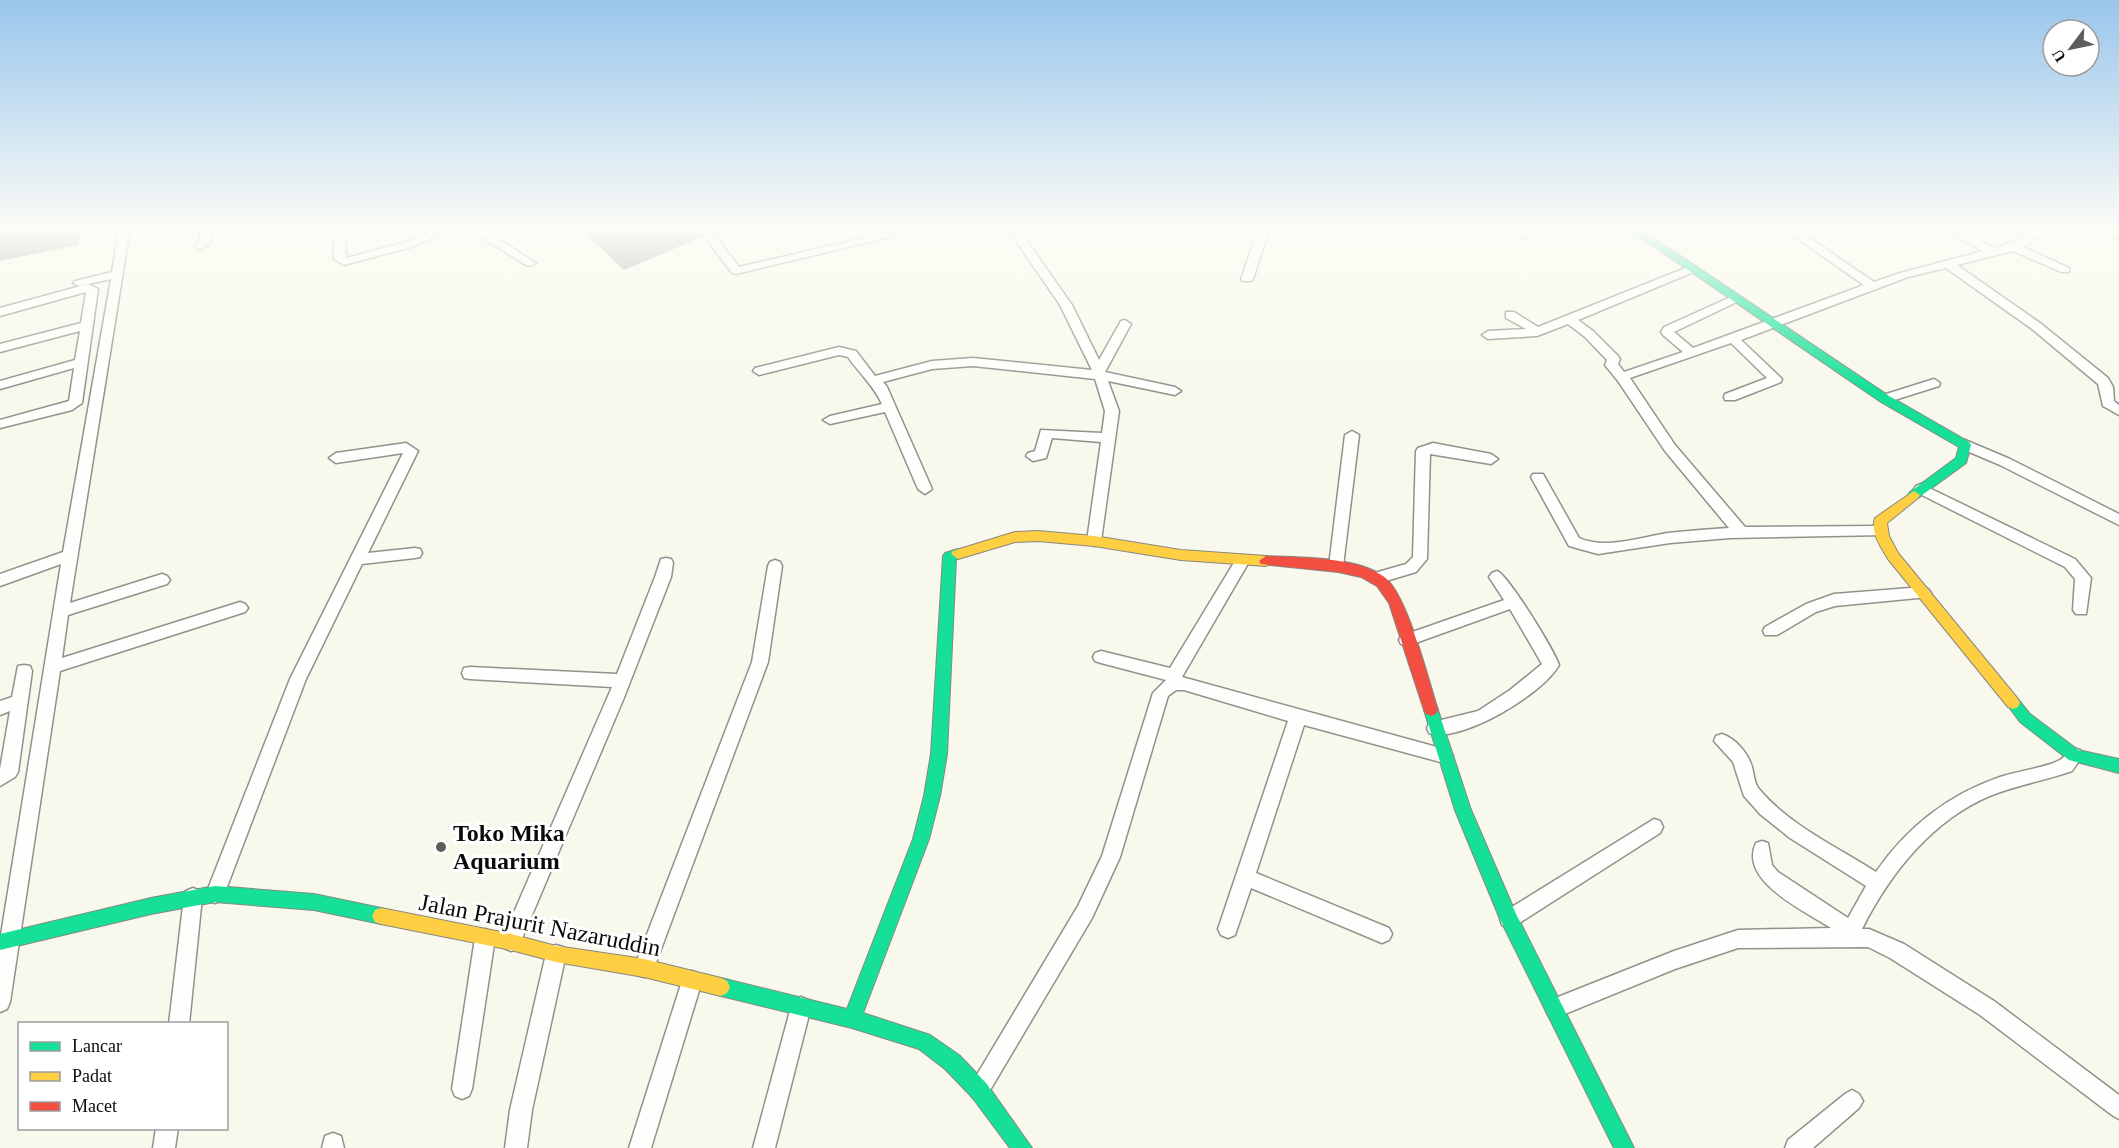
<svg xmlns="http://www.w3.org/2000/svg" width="2119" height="1148" font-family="'Times New Roman',serif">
  <rect width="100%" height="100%" fill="#f9f8ec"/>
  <g fill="#9b9993">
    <path d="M 0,228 L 82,228 L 78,245 L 0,261 Z"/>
    <path d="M 580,228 L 696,228 L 702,237 L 624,270 Z"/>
  </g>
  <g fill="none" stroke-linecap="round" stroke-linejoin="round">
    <defs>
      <g id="street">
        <path d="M 119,228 L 130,228 L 70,603 L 162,574 L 167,576 L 170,580 L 167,584 L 68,615 L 62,658 L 240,602 L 245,604 L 248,608 L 245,612 L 60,671 L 10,1002 L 7,1009 L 0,1012 L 0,941 L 61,564 L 0,586 L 0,574 L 63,552 L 111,279 L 79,286 L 73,283 L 75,281 L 112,272 Z"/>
        <path d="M 200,228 L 211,228 L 211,243 L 200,249 L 194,246 L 200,242 Z"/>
        <path d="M 334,228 L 345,228 L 346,258 L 403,243 L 439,228 L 455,228 L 411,247 L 344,265 L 334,259 Z"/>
        <path d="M 467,228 L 481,228 L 536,263 L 530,266 L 526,265 Z"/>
        <path d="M 698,228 L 709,228 L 739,267 L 906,228 L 927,228 L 736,274 L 732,273 Z"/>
        <path d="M 1007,228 L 1018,228 L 1072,305 L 1099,360 L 1121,321 L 1125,320 L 1131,324 L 1105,372 L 1175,387 L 1181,391 L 1175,395 L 1108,381 L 1119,411 L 1101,541 L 1094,546 L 1087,541 L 1101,442 L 1052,438 L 1046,458 L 1033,461 L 1026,456 L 1028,453 L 1035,451 L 1041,430 L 1102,433 L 1105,411 L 1095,379 L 973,366 L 932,369 L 883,382 L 887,387 L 932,489 L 925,494 L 918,489 L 885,412 L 830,424 L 823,420 L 830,416 L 882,404 C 874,386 859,373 848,357 L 839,355 L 759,375 L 753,371 L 755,368 L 839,347 L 856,351 L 875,376 L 932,361 L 973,358 L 1092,370 L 1060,305 Z"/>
        <path d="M 1259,228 L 1270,228 L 1253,279 L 1251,281 L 1243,281 L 1241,279 Z"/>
        <path d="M 1502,228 L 1517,228 L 1530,236 L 1524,239 Z"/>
        <path d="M 1782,228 L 1795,228 L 1874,282 L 1900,273 L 1983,251 L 1941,228 L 1955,228 L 1995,248 C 2015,243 2030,228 2051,228 L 2023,247 L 2069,268 L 2069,272 L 2061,272 L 2013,251 L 1957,265 L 2040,323 L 2108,378 L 2113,387 L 2114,401 L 2119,405 L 2119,415 L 2103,406 L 2098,384 L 2032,329 L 1946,268 L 1908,277 L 1741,340 L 1782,379 L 1781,382 L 1735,400 L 1725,400 L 1724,397 L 1725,394 L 1767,378 L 1731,343 L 1630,378 L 1675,445 L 1745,527 L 1880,526 L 1887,531 L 1885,535 L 1730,538 L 1670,543 L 1598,554 L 1569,546 L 1531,477 L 1533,474 L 1543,474 L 1579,538 C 1605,550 1641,537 1668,533 C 1688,531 1709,529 1729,528 L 1665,451 L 1618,381 L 1605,365 L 1607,360 L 1585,337 L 1568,324 L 1537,336 L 1488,339 L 1482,335 L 1488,331 L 1526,329 L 1506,318 L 1506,312 L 1514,312 L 1538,327 L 1688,267 L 1696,267 L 1696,271 L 1578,320 L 1593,331 L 1618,356 L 1620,359 L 1618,364 L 1624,372 L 1683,352 L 1663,335 L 1661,332 L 1664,327 L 1733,296 L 1737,295 L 1743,299 L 1674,332 L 1693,348 L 1864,285 Z"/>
        <path d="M 2096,228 L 2111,228 L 2119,232 L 2119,239 Z"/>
        <path d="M 88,284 L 98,289 L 82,403 L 72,410 L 0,428 L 0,420 L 69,401 L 74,368 L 0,389 L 0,381 L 75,360 L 80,331 L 0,352 L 0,344 L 81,323 L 86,292 L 0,316 L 0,308 Z"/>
        <path d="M 1934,379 L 1940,383 L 1939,386 L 1885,403 L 1879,399 L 1880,396 Z"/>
        <path d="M 1352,431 L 1359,435 L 1343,566 L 1341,570 L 1331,570 L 1329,566 L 1345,435 Z"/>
        <path d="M 1965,440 L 2010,459 L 2119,514 L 2119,525 L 2000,465 L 1960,448 L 1958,445 L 1960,442 Z"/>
        <path d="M 406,443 L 418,451 L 368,553 L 415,548 L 420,549 L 422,553 L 420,557 L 415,558 L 362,564 L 306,679 L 222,900 L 215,903 L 208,900 L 206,894 L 290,679 L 403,453 L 336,463 L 329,458 L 336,453 Z"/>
        <path d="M 1433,443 L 1491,454 L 1498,459 L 1491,464 L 1430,454 L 1427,559 L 1416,572 L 1376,584 L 1371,582 L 1368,578 L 1371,574 L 1406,564 L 1413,557 L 1416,451 L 1418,448 Z"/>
        <path d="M 1921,484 L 2075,559 L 2091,578 L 2086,614 L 2076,614 L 2073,610 L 2075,579 L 2065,567 L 1916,492 L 1914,489 L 1916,486 Z"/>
        <path d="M 1243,555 L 1248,556 L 1250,560 L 1182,677 L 1444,749 L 1450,751 L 1453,756 L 1450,761 L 1444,763 L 1304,725 L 1256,873 L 1389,928 L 1392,934 L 1389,940 L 1382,943 L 1251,888 L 1235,935 L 1228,938 L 1221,935 L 1218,929 L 1288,721 L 1184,690 L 1176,690 L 1168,696 L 1120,857 L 1092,918 L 986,1097 L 979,1100 L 972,1097 L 969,1090 L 972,1083 L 1078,906 L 1102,856 L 1153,693 L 1166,680 L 1101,663 L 1095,661 L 1093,657 L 1095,653 L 1101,651 L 1170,668 L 1238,556 Z"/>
        <path d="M 666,558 L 671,559 L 673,563 L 671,577 L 623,700 L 518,948 L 511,951 L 504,948 L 501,942 L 612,687 L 470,679 L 464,678 L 462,673 L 464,668 L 470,667 L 617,674 L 655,577 L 661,559 Z"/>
        <path d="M 775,560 L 780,562 L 782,566 L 768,662 L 654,968 L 651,975 L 644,977 L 637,975 L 634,968 L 752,662 L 768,566 L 770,562 Z"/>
        <path d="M 1497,571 C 1508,575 1554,650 1559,665 C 1544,693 1461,744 1429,733 L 1427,728 L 1429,723 L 1478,711 L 1510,690 L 1542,664 L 1510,609 L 1407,646 L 1401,644 L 1399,640 L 1401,636 L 1504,600 L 1489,577 L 1492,573 Z"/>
        <path d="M 1923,587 L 1928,589 L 1931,593 L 1928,597 L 1835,606 L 1816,612 L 1777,635 L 1765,635 L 1763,631 L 1765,627 L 1806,604 L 1834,594 Z"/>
        <path d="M 24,665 L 30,666 L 32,671 L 18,772 L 15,777 L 0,786 L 0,769 L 10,711 L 0,715 L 0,701 L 12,697 L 18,666 Z"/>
        <path d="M 1722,734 C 1736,739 1748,753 1752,767 C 1754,774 1754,783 1759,789 C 1789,825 1837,847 1876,872 C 1907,827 1948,795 2000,777 C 2018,771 2040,769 2058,761 C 2068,757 2067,745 2080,750 L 2083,755 L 2072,771 C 2046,780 2018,785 1992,795 C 1933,819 1890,873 1862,929 L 1869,929 L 1904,944 L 1994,1001 L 2119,1095 L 2119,1119 L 2112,1115 L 1980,1015 L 1890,958 L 1868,947 L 1738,948 L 1675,969 L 1555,1018 L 1548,1015 L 1545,1008 L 1548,1001 L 1674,951 L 1738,930 L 1831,928 C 1805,911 1738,881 1756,843 L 1762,841 L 1768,843 L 1772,865 L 1778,872 L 1848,918 L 1866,886 L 1790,838 L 1760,814 L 1744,796 L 1733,762 L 1714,741 L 1716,736 Z"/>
        <path d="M 1654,819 L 1660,821 L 1663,827 L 1660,833 L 1516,925 L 1509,928 L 1502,925 L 1500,919 L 1502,913 Z"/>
        <path d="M 193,888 L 200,891 L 202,897 L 189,1024 L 169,1024 L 184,897 L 186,891 Z"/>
        <path d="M 485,929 L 492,932 L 495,938 L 472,1089 L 469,1096 L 462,1099 L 455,1096 L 452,1089 L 475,938 L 478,932 Z"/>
        <path d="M 556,945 L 563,947 L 566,954 L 532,1110 L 527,1148 L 505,1148 L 510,1110 L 546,954 L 549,947 Z"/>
        <path d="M 692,971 L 699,974 L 702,981 L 651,1148 L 629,1148 L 682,981 L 685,974 Z"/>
        <path d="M 801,997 L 808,1000 L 811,1007 L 775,1148 L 753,1148 L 791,1007 L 794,1000 Z"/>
        <path d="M 1852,1090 L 1859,1094 L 1863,1101 L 1859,1108 L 1813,1148 L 1785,1148 L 1788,1140 L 1845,1094 Z"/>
        <path d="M 156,1128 L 178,1128 L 175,1148 L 153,1148 Z"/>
        <path d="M 333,1133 L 341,1136 L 344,1148 L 322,1148 L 325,1136 Z"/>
      </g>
      <g id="fast">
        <path d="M 1627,228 L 1639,228 L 1889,396 L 1969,442 L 1971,445 L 1966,463 L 1918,498 L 1910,498 L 1908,495 L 1910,492 L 1956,458 L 1959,447 L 1881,402 Z"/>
        <path d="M 958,549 L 965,554 L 963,557 L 956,559 L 947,754 L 940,796 L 929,839 L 863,1013 L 930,1035 L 959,1055 L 986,1083 L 1032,1148 L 1010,1148 L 972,1097 L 945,1069 L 919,1049 L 852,1028 L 721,996 L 715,993 L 712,987 L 715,981 L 721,978 L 847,1009 L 913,839 L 924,796 L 931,754 L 943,556 L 945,553 Z"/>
        <path d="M 2013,697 L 2018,699 L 2030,714 L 2078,750 L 2119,759 L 2119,773 L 2069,760 L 2020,722 L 2006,703 L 2008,699 Z"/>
        <path d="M 1431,704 L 1436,706 L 1438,710 L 1471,810 L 1516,914 L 1634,1148 L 1614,1148 L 1500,919 L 1455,810 L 1424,710 L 1426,706 Z"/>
        <path d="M 215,886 L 314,894 L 381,908 L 387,910 L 390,916 L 387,922 L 381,924 L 314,910 L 215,902 L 151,914 L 0,950 L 0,934 L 151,898 Z"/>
      </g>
      <g id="slow">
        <path d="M 1914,491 L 1920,495 L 1918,498 L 1887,523 L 1889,536 L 1898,553 L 2018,699 L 2020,703 L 2018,707 L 2013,709 L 2008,707 L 1888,559 C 1881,547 1870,532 1875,518 Z"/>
        <path d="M 1038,531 L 1094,536 L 1181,550 L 1266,556 L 1273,561 L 1266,566 L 1181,560 L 1094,546 L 1038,541 L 1015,542 L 958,559 L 951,554 L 953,551 L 1015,532 Z"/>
        <path d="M 381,908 L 511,934 L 556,946 L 644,959 L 721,978 L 727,981 L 730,987 L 727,993 L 721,996 L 644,977 L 556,962 L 511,950 L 381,924 L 375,922 L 372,916 L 375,910 Z"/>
      </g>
      <path id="jam" d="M 1266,556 C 1300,558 1353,556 1383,576 C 1407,592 1428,680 1438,710 L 1436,714 L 1431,716 L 1426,714 L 1424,710 L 1389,603 L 1377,586 L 1361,577 L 1338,572 L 1261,564 L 1259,561 Z"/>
    </defs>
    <use href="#street" stroke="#92918c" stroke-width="3"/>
    <use href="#fast" stroke="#888882" stroke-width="2"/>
    <use href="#slow" stroke="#888882" stroke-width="2"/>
    <use href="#jam" stroke="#888882" stroke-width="2"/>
    <use href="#street" fill="#fefefc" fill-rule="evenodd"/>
    <use href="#fast" fill="#16e098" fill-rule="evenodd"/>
    <use href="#slow" fill="#ffcf43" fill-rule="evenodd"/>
    <use href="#jam" fill="#f24e42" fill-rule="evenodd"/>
  </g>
  <linearGradient id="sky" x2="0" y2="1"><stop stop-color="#99c6ec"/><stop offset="0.59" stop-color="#fcfcf6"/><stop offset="1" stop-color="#fcfcf6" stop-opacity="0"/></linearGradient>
  <rect width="2119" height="389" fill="url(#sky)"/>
  <circle fill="#5e5d59" stroke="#fff" stroke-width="2" cx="441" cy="847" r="6"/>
  <g text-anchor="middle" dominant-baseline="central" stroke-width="6" stroke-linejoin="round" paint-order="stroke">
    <g font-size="24" font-weight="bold" fill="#0a0a0a" stroke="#fff" text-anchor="start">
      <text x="453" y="833">Toko Mika<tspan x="453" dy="28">Aquarium</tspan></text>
    </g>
    <g font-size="24" fill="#0a0a0a" stroke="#fff">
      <text transform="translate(540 925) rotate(11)">Jalan Prajurit Nazaruddin</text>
    </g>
  </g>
  <rect x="18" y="1022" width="210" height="108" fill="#ffffff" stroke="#9d9d9d" stroke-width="1.5"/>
  <rect x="30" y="1042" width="30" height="9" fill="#16e098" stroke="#9d9d9d" stroke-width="1.5"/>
  <text x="72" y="1052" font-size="18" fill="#0a0a0a">Lancar</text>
  <rect x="30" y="1072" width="30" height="9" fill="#ffcf43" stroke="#9d9d9d" stroke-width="1.5"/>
  <text x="72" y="1082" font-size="18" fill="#0a0a0a">Padat</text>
  <rect x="30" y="1102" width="30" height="9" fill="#f24e42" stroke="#9d9d9d" stroke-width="1.5"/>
  <text x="72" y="1112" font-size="18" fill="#0a0a0a">Macet</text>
  <g transform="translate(2071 48) rotate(238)"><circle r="28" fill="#ffffff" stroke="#9d9d9d" stroke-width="1.5"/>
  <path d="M0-4.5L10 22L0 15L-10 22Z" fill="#5e5d59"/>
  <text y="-9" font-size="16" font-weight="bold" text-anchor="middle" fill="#0a0a0a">U</text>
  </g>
</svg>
